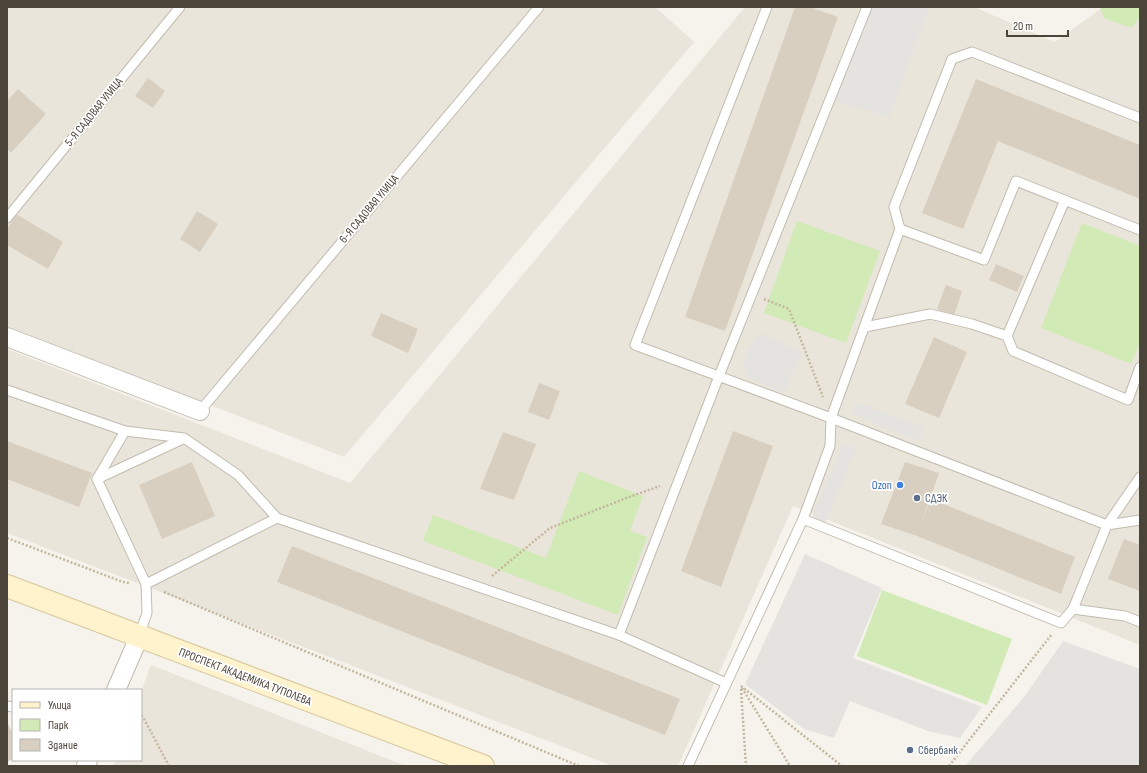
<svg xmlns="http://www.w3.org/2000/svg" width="1147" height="773" font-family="'Sofia Sans Condensed',sans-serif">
  <rect width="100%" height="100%" fill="#f6f3ec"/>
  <g fill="#eae5da">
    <path d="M 7,7 L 655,7 L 694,42 L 344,457 L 7,326 Z"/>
    <path d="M 745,7 L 974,7 L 1055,42 L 1103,7 L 1140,7 L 1140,645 L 793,506 L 678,766 L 613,766 L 7,533 L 7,349 L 350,483 Z"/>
    <path d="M 151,665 L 406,766 L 113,766 L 116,760 L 141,760 L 141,692 Z"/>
  </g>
  <g fill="#d2eab5">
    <path d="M 1100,7 L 1140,7 L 1140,17 L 1131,28 L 1104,18 Z"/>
    <path d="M 797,221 L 880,251 L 846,343 L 764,313 Z"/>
    <path d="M 1082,223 L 1140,246 L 1140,343 L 1131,364 L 1041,328 Z"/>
    <path d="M 579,471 L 643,496 L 630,531 L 647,537 L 618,615 L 423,541 L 433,515 L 546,558 Z"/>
    <path d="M 882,590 L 1012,639 L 987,705 L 857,656 Z"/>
  </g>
  <g fill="#e5e3e0">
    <path d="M 871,7 L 929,7 L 889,117 L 835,101 Z"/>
    <path d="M 758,332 L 802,353 L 783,393 L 748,378 L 743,362 Z"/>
    <path d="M 856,402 L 924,428 L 919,441 L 852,414 Z"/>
    <path d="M 843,444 L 856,449 L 825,523 L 812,517 Z"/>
    <path d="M 805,554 L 882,588 L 853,658 L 982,707 L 960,738 L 928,731 L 850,701 L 834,738 L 804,729 L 745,684 Z"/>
    <path d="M 1063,641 L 1140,669 L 1140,766 L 965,766 L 1024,697 Z"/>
  </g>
  <g fill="#d8cfc1">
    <path d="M 795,7 L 810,7 L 838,17 L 725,331 L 685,317 Z"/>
    <path d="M 148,78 L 165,91 L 153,108 L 135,96 Z"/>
    <path d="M 976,79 L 1140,145 L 1140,199 L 998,141 L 963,229 L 922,213 Z"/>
    <path d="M 18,89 L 46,114 L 11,153 L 7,149 L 7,101 Z"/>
    <path d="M 197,211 L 218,224 L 200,252 L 180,239 Z"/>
    <path d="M 16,214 L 63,242 L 48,269 L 7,245 L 7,230 Z"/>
    <path d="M 996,264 L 1024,276 L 1017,292 L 989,280 Z"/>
    <path d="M 946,285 L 962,291 L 954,316 L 937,309 Z"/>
    <path d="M 381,313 L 418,329 L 408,353 L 371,336 Z"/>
    <path d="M 934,337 L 967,352 L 939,418 L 905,404 Z"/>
    <path d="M 539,383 L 560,391 L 549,420 L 528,412 Z"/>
    <path d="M 733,431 L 773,446 L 721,587 L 681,571 Z"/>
    <path d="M 503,432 L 536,444 L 514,500 L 480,489 Z"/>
    <path d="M 7,441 L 92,473 L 79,507 L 7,479 Z"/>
    <path d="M 192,462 L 215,516 L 162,539 L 139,485 Z"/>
    <path d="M 905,462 L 939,473 L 921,524 L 931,499 L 1075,557 L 1061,594 L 917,536 L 881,524 Z"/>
    <path d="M 1124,539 L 1140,545 L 1140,591 L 1108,579 Z"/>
    <path d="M 292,546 L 680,699 L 665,735 L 277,582 Z"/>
    <path d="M 7,722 L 13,734 L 13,759 L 7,762 Z"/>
  </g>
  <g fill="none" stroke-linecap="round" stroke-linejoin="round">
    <defs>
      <g id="lane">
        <path d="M 767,7 L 635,345 L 831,418 L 1107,525 L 1140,520"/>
        <path d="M 7,218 L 180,7"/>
        <path d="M 900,229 L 984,260 L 1016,181 L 1140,230"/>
        <path d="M 865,327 L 930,314 L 972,324 L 1007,336 L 1013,351 L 1128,400 L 1140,367"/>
        <path d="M 1007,336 L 1065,200"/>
        <path d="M 7,390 L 125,431 L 97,479 L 146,584"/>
        <path d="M 200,411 L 539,7"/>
        <path d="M 125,431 L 184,438 L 238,475 L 277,518"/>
        <path d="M 97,479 L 183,439"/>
        <path d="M 803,519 L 1061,623 L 1073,609 L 1107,525 L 1140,477"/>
        <path d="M 1073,609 L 1125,616 L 1140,622"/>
        <path d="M 619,635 L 719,376 L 867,7"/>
        <path d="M 139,636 L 147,613 L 146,584 L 277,518 L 619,635 L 726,683"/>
        <path d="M 7,706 L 13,707"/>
        <path d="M 688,766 L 803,519 L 830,446 L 831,418 L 900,229 L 894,207 L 952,59 L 972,52 L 1140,118"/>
      </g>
      <g id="street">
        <path d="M 7,337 L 200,411"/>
        <path d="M 116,690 L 139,637"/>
        <path d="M 86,766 L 88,760"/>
      </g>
      <path id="secondary" d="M 7,586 L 483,766"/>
    </defs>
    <use href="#lane" stroke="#c2bbae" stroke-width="11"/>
    <use href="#street" stroke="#c2bbae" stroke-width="20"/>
    <use href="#secondary" stroke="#d6c79b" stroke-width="24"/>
    <g stroke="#c4b79f" stroke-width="2.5" stroke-dasharray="2 2" stroke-linecap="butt">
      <path d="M 764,299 L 789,309 L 823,397"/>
      <path d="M 7,538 L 123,582 L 129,583"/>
      <path d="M 492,576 L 550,528 L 629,497 L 660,486"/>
      <path d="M 164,592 L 579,766"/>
      <path d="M 741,686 L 842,766"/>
      <path d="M 742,688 L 790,766"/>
      <path d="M 741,689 L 746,766"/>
      <path d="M 141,716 L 143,717 L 169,766"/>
      <path d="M 949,766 L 1052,634"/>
    </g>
    <use href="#lane" stroke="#fff" stroke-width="9"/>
    <use href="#street" stroke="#fff" stroke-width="18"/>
    <use href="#secondary" stroke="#fff3cd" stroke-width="22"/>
  </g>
  <circle fill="#3f7fe0" stroke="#fff" stroke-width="1.5" cx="900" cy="485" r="4"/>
  <g fill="#5c6f8a" stroke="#fff" stroke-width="1.5">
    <circle cx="917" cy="498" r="4"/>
    <circle cx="910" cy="750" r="4"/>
  </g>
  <g text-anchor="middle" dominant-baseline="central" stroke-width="3.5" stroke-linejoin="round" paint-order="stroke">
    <g font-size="12" fill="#4b4439" stroke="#fff">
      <text transform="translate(94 112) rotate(-51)">5-Я САДОВАЯ УЛИЦА</text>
      <text transform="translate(369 209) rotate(-50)">6-Я САДОВАЯ УЛИЦА</text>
      <text transform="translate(245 677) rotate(21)">ПРОСПЕКТ АКАДЕМИКА ТУПОЛЕВА</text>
    </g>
    <g font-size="12" fill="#366cbe" stroke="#fff" text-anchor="end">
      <text x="892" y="485">Ozon</text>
    </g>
    <g font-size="12" fill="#4e5e75" stroke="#fff" text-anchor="start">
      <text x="925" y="498">СДЭК</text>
      <text x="918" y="750">Сбербанк</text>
    </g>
  </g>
  <rect width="1147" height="773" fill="none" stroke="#4b4439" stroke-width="16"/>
  <rect x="12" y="689" width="130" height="72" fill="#ffffff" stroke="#b7b4b0"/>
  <rect x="20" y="702" width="20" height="6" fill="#fff3cd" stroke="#b7b4b0"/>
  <text x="48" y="709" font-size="12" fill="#4b4439">Улица</text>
  <rect x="20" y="719" width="20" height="12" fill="#d2eab5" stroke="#b7b4b0"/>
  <text x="48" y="729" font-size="12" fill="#4b4439">Парк</text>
  <rect x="20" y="739" width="20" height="12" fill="#d8cfc1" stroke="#b7b4b0"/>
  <text x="48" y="749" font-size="12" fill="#4b4439">Здание</text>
  <path d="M1007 30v6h61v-6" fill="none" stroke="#4b4439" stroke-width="2"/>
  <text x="1013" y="30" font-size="12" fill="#4b4439" stroke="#ffffff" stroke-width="3" paint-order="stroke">20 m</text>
</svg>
